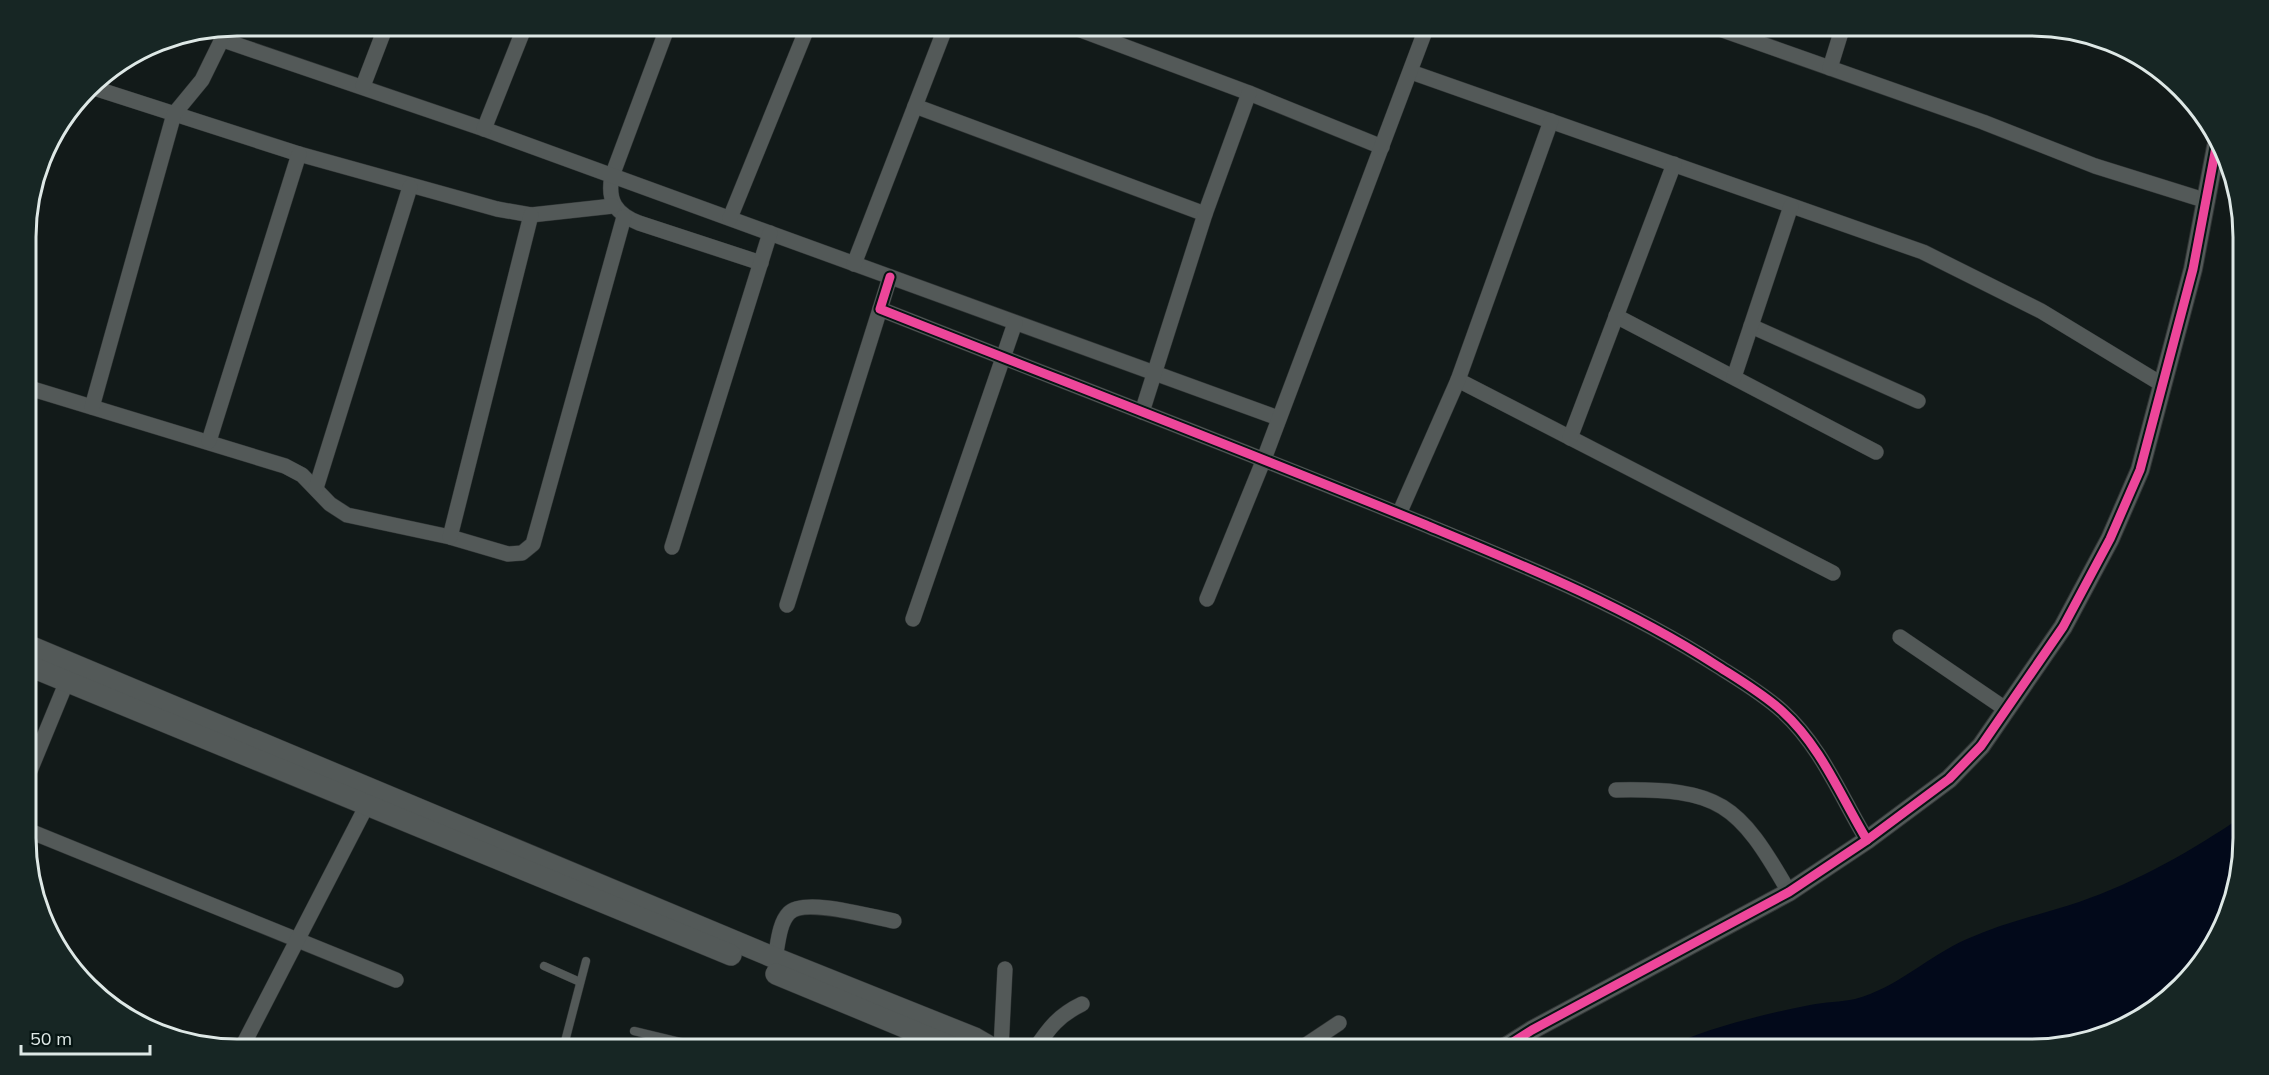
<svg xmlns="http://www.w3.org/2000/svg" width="2269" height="1075" font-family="Mulish,sans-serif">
  <rect width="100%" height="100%" fill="#121a19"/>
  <path fill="#02091a" d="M 2243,816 L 2243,839 L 2227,919 L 2191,977 L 2150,1014 L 2046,1049 L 1663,1049 C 1709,1027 1761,1015 1810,1005 C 1825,1002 1841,1002 1855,999 C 1897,988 1928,956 1967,939 C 2003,923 2042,914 2079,902 C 2137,882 2193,850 2243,816 Z"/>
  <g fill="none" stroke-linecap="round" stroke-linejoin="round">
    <defs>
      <g id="service">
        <path d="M 544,966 L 580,982"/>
        <path d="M 634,1031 L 709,1049"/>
        <path d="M 563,1049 L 586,961"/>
      </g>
      <g id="minor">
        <path d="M 668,26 L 612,176 C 607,201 616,214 639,223 L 761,263"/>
        <path d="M 1070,26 L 1249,93 L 1382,147"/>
        <path d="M 1711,26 L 1983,122 L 2095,166 L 2207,201"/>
        <path d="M 223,40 L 484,129 L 1278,418"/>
        <path d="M 1830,68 L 1843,26"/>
        <path d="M 1411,72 L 1923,252 L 2041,311 L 2163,385"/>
        <path d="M 363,86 L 386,26"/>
        <path d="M 91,87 L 299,154 L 497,209 L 531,215 L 613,206"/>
        <path d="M 915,106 L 1205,214"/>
        <path d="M 484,129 L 525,26"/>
        <path d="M 730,218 L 808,26"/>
        <path d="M 854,264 L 946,26"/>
        <path d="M 890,277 L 880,309 C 1062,381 1245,451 1426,525 C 1525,566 1626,607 1716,665 C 1738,679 1762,693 1782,711 C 1821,746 1841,797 1867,840"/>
        <path d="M 1616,316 L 1876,452"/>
        <path d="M 1751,326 L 1918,401"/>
        <path d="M 1734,377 L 1791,206"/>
        <path d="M 1458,380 L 1833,573"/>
        <path d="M 26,387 L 285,466 L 302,475 L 330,504 L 347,515 L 450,537 L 508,554 L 522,553 L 533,544 L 624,217"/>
        <path d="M 92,407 L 174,114 L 202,80 L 228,27"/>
        <path d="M 1142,412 L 1205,214 L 1249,93"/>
        <path d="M 1570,438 L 1674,164"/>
        <path d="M 209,441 L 299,154"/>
        <path d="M 316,488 L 410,187"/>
        <path d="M 1399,514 L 1458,380 L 1551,121"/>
        <path d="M 450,537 L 531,215"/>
        <path d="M 672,547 L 770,233"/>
        <path d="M 1207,599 L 1264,459 L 1427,26"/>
        <path d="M 787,605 L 880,309"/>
        <path d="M 913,619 L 1015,323"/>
        <path d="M 1900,637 L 2007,710"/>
        <path d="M 27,778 L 67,681"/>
        <path d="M 1616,790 C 1720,788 1738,803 1789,892"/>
        <path d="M 27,830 L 396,980"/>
        <path d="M 775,958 C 778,944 779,923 789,913 C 804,897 872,917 894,921"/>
        <path d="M 241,1049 L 367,805"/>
        <path d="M 1001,1049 L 1005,969"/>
        <path d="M 1035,1049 C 1049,1028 1059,1015 1082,1004"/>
        <path d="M 1300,1049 L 1339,1023"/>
      </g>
      <path id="tertiary" d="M 1502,1049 L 1532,1030 L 1789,892 L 1867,840 L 1949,779 L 1981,746 L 2063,627 L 2110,539 L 2140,470 L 2193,269 L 2216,147"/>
      <g id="secondary">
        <path d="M 27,645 L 775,958 L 975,1038 L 994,1049"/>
        <path d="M 27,665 L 731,955"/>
        <path d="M 776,974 L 957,1049"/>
      </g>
    </defs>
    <use href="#service" stroke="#303535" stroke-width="9"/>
    <use href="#minor" stroke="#303535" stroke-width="16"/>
    <use href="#tertiary" stroke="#303535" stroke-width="20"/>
    <use href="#secondary" stroke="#303535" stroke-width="22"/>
    <use href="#service" stroke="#535958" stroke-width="8"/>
    <use href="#minor" stroke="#535958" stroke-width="15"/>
    <use href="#tertiary" stroke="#535958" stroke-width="18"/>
    <use href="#secondary" stroke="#535958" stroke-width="21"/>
    <defs>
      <g id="cycleway">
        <path d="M 890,277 L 880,309 C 1062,381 1245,451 1426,525 C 1525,566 1626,607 1716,665 C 1738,679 1762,693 1782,711 C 1821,746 1841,797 1867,840"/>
        <path d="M 1502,1049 L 1532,1030 L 1789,892 L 1867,840 L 1949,779 L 1981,746 L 2063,627 L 2110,539 L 2140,470 L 2193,269 L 2216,147"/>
      </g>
    </defs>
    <use href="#cycleway" stroke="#061513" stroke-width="13"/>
    <use href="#cycleway" stroke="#ed469a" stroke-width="9"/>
  </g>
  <path d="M0 0H2269V1075H0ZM237 36H2032A201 201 0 0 1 2233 237V838A201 201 0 0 1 2032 1039H237A201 201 0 0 1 36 838V237A201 201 0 0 1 237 36Z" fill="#172624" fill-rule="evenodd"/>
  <path fill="none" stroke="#dee8e6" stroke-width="3" d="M237 36H2032A201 201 0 0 1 2233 237V838A201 201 0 0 1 2032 1039H237A201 201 0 0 1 36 838V237A201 201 0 0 1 237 36Z"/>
  <path d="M21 1045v9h129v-9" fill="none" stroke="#dee8e6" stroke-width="3"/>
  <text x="30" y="1045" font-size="18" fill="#dee8e6" stroke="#061513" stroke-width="4.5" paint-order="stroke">50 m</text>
</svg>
